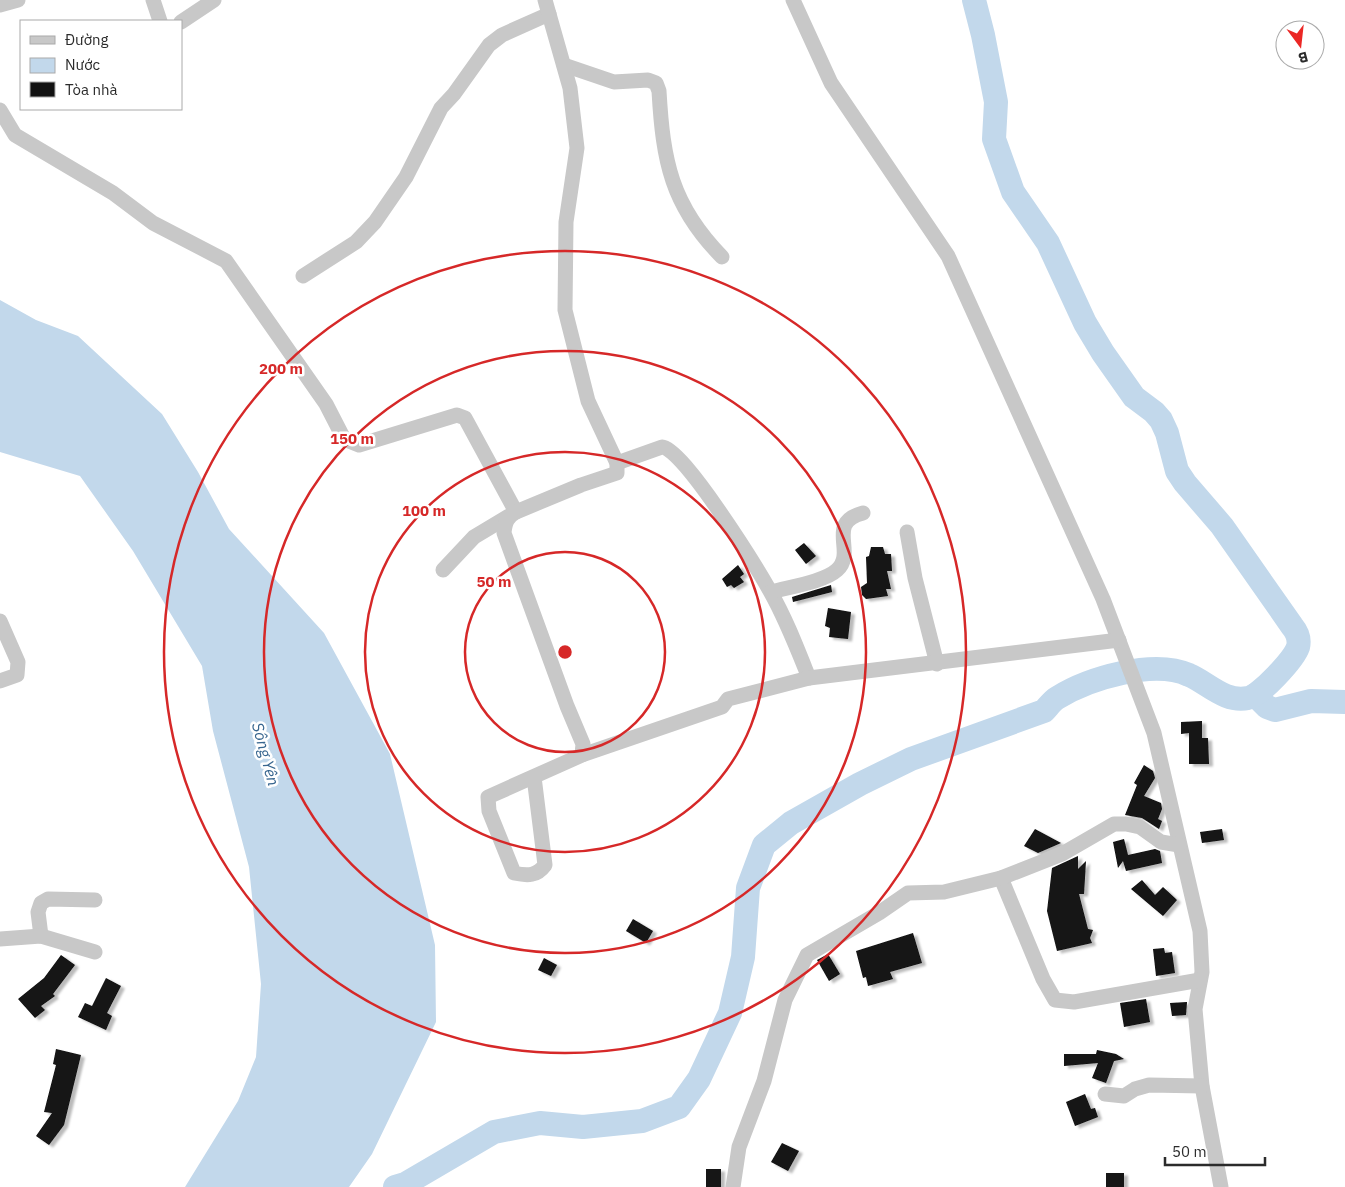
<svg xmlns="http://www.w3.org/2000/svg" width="1345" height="1187" font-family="'IBM Plex Sans',sans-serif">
  <defs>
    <filter id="shadow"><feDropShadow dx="4" dy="2.5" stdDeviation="1" flood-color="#0004"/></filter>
  </defs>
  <rect width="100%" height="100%" fill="#fff"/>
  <path fill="#c2d8eb" d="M 0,300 L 36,320 L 78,336 L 162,414 L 198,472 L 229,529 L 324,633 L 390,754 L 435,945 L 436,1022 L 372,1154 L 349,1187 L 185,1187 L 238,1101 L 256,1057 L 261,984 L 249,867 L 213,731 L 202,666 L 133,551 L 80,476 L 0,452 Z"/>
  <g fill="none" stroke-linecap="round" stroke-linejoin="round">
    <g stroke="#c2d8eb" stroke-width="24">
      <path d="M 1255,695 L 1267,707 L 1275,710 L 1311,701 L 1345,702"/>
      <path d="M 395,1187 L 405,1184 L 494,1132 L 540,1123 L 583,1127 L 642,1121 L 679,1107 L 699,1079 L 730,1013 L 743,957 L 748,888 L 764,845 L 791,823 L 860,784 L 911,759 L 1044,711 C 1048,707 1052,701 1057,698 C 1089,678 1154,659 1189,675 C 1208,683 1225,703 1248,698 C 1260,696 1294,659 1298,647 C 1300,639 1297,632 1292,626 L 1222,526 L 1185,483 L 1177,471 L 1167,433 L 1161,420 L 1154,412 L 1134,397 L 1103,353 L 1085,323 L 1048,243 L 1013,192 L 994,139 L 996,102 L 983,35 L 974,0"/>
    </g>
  </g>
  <g fill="#121212" filter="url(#shadow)">
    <path d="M 804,543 L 816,556 L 806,564 L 795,550 Z"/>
    <path d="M 871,547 L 883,547 L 885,554 L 891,554 L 892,571 L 887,571 L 891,589 L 886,589 L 888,596 L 866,599 L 862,595 L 861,587 L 867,583 L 866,557 L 869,556 Z"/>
    <path d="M 738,565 L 744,574 L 740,577 L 744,582 L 734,588 L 731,585 L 727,587 L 722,579 Z"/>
    <path d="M 831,585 L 832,592 L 793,602 L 792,597 Z"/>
    <path d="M 828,608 L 851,612 L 848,639 L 829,637 L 830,628 L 825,626 Z"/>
    <path d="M 1202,721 L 1202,738 L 1208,738 L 1209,764 L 1189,764 L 1189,733 L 1181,734 L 1181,722 Z"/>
    <path d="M 1144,765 L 1153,771 L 1155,778 L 1144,796 L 1161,803 L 1162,809 L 1158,819 L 1162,821 L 1159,829 L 1142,818 L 1125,815 L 1137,785 L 1134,783 Z"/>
    <path d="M 1035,829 L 1061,843 L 1038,853 L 1024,846 Z"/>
    <path d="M 1222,829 L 1224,840 L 1202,843 L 1200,832 Z"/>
    <path d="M 1124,839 L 1128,855 L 1155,849 L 1160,851 L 1162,863 L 1126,871 L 1123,861 L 1118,868 L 1113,842 Z"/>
    <path d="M 1078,856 L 1078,869 L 1086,861 L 1084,894 L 1079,894 L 1088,929 L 1093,930 L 1090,938 L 1092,943 L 1057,951 L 1047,911 L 1052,868 Z"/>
    <path d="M 1142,880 L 1155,895 L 1163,887 L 1177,900 L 1163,916 L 1131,889 Z"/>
    <path d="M 633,919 L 653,931 L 646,943 L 626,931 Z"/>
    <path d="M 913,933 L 922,963 L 890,972 L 893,979 L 868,986 L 866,977 L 863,978 L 856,951 Z"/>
    <path d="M 1164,948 L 1165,953 L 1172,952 L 1175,973 L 1156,976 L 1153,949 Z"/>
    <path d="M 828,954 L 840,974 L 829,981 L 817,960 Z"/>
    <path d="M 61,955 L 75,965 L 53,994 L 55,996 L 41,1006 L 45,1010 L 35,1018 L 18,999 L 44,978 Z"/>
    <path d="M 544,958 L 557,965 L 551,976 L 538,970 Z"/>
    <path d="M 106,978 L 121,986 L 107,1013 L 112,1016 L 106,1030 L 78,1017 L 85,1003 L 92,1006 Z"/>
    <path d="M 1146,999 L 1150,1022 L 1124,1027 L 1120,1003 Z"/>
    <path d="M 1187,1002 L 1186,1015 L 1172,1016 L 1170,1003 Z"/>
    <path d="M 56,1049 L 81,1055 L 64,1125 L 49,1145 L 36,1136 L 52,1113 L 44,1112 L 56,1065 L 53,1064 Z"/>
    <path d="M 1097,1050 L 1116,1054 L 1124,1059 L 1114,1061 L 1106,1083 L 1092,1078 L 1098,1063 L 1064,1066 L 1064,1054 L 1096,1054 Z"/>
    <path d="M 1085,1094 L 1091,1109 L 1095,1108 L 1098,1117 L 1075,1126 L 1066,1102 Z"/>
    <path d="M 782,1143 L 799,1151 L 788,1171 L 771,1162 Z"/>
    <rect x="706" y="1169" width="15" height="18"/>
    <rect x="1106" y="1173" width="18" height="14"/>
  </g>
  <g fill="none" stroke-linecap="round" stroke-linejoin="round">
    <g stroke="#c8c8c8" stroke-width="15">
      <path d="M 153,0 L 160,21"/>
      <path d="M 793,0 L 831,83 L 948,256 L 1103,599 L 1154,733 L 1200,931 L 1202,972 L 1195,1009 L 1202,1086 L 1221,1187"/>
      <path d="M 0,5 L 18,0"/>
      <path d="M 181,22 L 214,0"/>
      <path d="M 564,65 L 614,82 L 648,80 L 656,83 L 659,91 C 663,161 671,205 722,257"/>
      <path d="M 0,110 L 15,135 L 113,193 L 153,223 L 226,261 L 326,404 L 344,439 L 359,445 L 457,415 L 465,418 L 516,512"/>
      <path d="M 303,276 L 356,242 L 375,222 L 406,177 L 441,108 L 454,94 L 489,45 L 502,35 L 549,14"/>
      <path d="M 617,463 L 662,447 C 683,448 757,568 770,591 C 786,619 797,648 809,678"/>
      <path d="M 907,532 L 915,578 L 937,664"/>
      <path d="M 443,570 L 474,537 L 509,516"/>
      <path d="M 771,592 C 788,587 824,582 837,570 C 857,552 825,523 863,513"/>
      <path d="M 0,621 L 18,662 L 17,675 L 0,681"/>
      <path d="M 582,755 L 722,707 L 728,699 L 809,678 L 1119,640"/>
      <path d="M 534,777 L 545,865 C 537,876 528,876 514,873 L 489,811 L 488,797 L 582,755 L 583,744 L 567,706 L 504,533 C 505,523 507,517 516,512 L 581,485 L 617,473 L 617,463 L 588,401 L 565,310 L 566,222 L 577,148 L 570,88 L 545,0"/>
      <path d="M 1001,878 L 1043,979 L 1055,1000 L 1074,1002 L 1200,980"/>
      <path d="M 41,936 L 38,912 L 41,903 L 48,899 L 95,900"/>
      <path d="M 0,939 L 41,936 L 95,952"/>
      <path d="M 1105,1094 L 1124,1096 L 1135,1089 L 1149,1085 L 1202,1086"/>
      <path d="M 733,1187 L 739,1147 L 764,1081 L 785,1000 L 807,955 L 879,913 L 908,893 L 944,892 L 1001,878 L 1062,854 L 1114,824 L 1126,824 L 1140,827 L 1161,842 L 1179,845"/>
    </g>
  </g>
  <g fill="none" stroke="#d62828" stroke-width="2.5">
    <circle cx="565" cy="652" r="100"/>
    <circle cx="565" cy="652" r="200"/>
    <circle cx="565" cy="652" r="301"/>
    <circle cx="565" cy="652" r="401"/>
  </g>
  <g text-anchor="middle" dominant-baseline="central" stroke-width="5" stroke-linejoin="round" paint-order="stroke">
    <g font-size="16" font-style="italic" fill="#38668f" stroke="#fff">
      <text transform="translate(266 754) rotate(75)">Sông Yên</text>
    </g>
  </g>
  <circle cx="565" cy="652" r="8" fill="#d62828" stroke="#fff" stroke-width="2.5"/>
  <g font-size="15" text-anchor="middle" font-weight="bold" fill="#d62828" stroke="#fff" stroke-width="5" stroke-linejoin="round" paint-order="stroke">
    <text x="281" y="374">200 m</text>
    <text x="352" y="444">150 m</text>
    <text x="424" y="516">100 m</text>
    <text x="494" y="587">50 m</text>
  </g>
  <rect x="20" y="20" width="162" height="90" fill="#ffffff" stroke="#aaaaaa"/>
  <rect x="30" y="36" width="25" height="8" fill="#c8c8c8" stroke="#aaaaaa"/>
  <text x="65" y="45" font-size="15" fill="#2b2b2b">Đường</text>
  <rect x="30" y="58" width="25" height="15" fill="#c2d8eb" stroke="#aaaaaa"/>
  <text x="65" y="70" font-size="15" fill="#2b2b2b">Nước</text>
  <rect x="30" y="82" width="25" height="15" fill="#121212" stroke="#aaaaaa"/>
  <text x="65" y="95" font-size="15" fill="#2b2b2b">Tòa nhà</text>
  <g transform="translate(1300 45) rotate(165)"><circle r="24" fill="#ffffff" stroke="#aaaaaa"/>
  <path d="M0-4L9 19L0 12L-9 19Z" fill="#eb2725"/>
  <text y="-8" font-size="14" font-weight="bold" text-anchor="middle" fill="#2b2b2b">B</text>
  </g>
  <path d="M1165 1157v8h100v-8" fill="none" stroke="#2b2b2b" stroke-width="2.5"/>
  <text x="1172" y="1157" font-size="15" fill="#2b2b2b" stroke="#ffffff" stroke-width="4" paint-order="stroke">50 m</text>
</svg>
